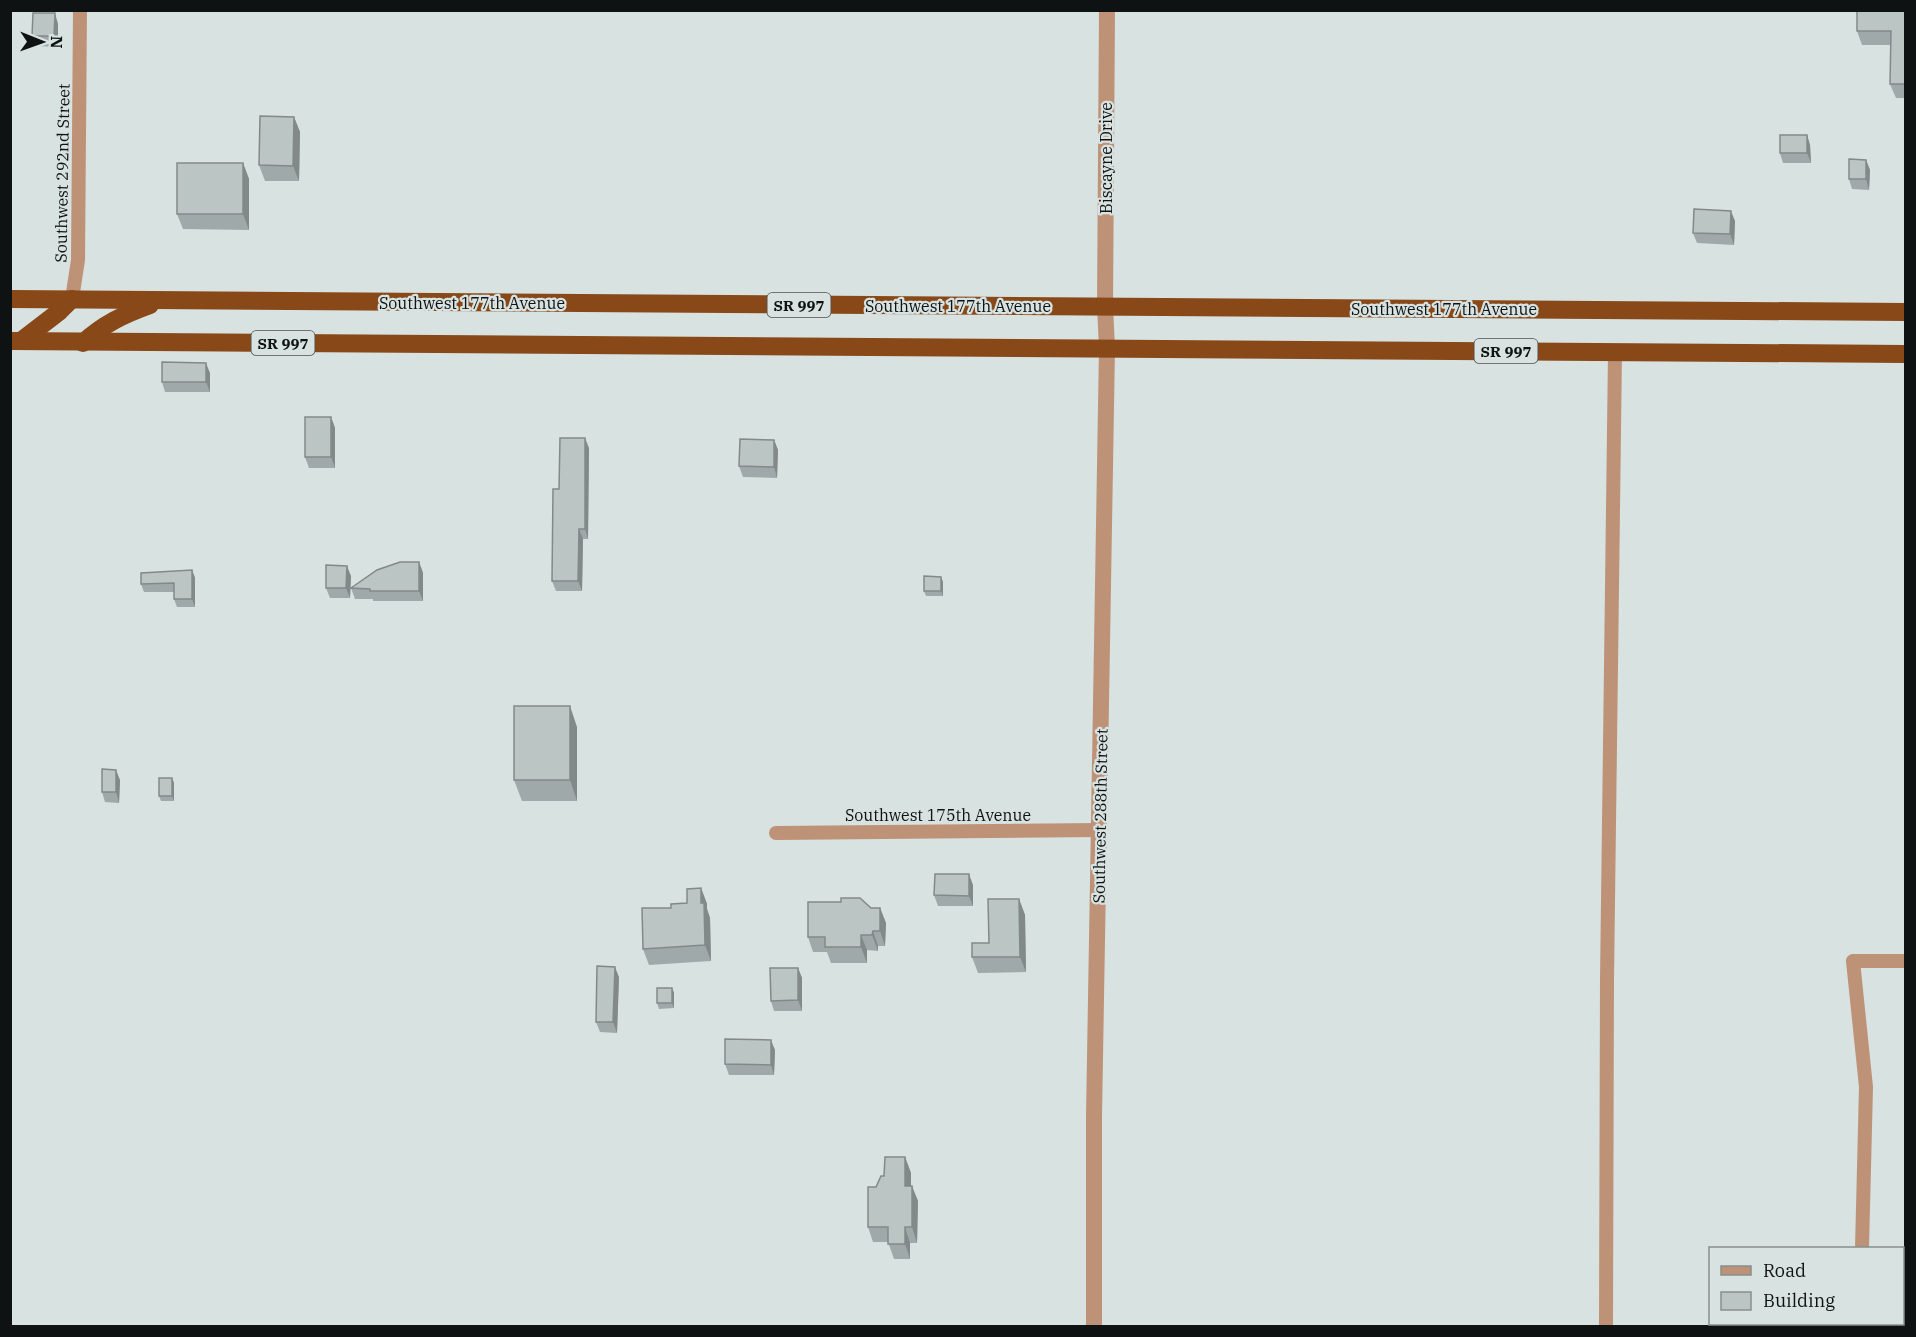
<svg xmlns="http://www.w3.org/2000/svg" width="1916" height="1337" font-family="'IBM Plex Serif',serif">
  <rect width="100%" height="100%" fill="#d8e2e1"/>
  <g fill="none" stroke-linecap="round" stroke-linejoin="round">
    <g stroke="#be9277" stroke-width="14">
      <path d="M 72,299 L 78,260 L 80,10"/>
      <path d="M 776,833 L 1100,830"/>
      <path d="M 1862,1248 L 1866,1087 L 1853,961 L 1906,961"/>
      <path d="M 1606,1326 L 1607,980 L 1615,352"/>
      <path d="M 1860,1326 L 1860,1324"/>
    </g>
    <path stroke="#be9277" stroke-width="16" d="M 1094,1326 L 1094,1117 L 1107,348 L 1105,306 L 1107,10"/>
    <g stroke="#884818" stroke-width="18">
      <path d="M 10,299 L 1906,312"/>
      <path d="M 10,341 L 1906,354"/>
      <path d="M 21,341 L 60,311 L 72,299"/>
      <path d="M 83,343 C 103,324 125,314 150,305"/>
    </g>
  </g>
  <g fill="#a0a9a9">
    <path d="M 1905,10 L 1905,98 L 1896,98 L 1890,84 L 1891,45 L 1862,45 L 1857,31 Z"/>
    <path d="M 58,24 L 58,47 L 36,46 L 32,36 Z"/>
    <path d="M 294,117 L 300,132 L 299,181 L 265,181 L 259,165 Z"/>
    <path d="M 1807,135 L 1810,145 L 1811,163 L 1783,163 L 1780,153 Z"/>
    <path d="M 1866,160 L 1870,170 L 1869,190 L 1852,189 L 1849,179 Z"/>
    <path d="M 243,163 L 249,179 L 249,230 L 183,229 L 177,214 Z"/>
    <path d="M 1735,221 L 1734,245 L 1697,243 L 1693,233 Z"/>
    <path d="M 210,373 L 210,392 L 165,392 L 162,382 Z"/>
    <path d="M 331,417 L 335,428 L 335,468 L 309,468 L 305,457 Z"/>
    <path d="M 774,440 L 778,450 L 777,478 L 743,477 L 739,466 Z"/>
    <path d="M 589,448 L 588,539 L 583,539 L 582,591 L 556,591 L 552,581 L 559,489 Z"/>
    <path d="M 419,562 L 423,573 L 423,601 L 373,601 L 373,599 L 355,599 L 351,588 Z"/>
    <path d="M 192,570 L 195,578 L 195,607 L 177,607 L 174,599 L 174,592 L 144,592 L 141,584 Z"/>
    <path d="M 351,576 L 350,598 L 330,598 L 326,588 Z"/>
    <path d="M 941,577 L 943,582 L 943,596 L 926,596 L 924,591 Z"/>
    <path d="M 577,727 L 577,801 L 522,801 L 514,780 Z"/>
    <path d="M 172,778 L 174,783 L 174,801 L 161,801 L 159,796 Z"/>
    <path d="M 120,780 L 119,803 L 105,802 L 102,792 Z"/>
    <path d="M 973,885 L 973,906 L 938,906 L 934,895 Z"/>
    <path d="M 701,888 L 707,904 L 707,909 L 710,918 L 711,961 L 649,965 L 643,949 L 671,908 L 687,903 Z"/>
    <path d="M 1019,899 L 1025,915 L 1026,972 L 978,973 L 972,957 L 989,943 Z"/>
    <path d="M 871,908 L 880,908 L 886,923 L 885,946 L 878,946 L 878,951 L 867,950 L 867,963 L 831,963 L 827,952 L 813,952 L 808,937 Z"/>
    <path d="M 798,968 L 802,978 L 802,1011 L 774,1011 L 771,1001 Z"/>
    <path d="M 619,977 L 617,1033 L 600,1032 L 596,1022 Z"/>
    <path d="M 672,988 L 674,993 L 674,1008 L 659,1009 L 657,1003 Z"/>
    <path d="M 775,1050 L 774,1075 L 729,1075 L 725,1064 Z"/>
    <path d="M 905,1157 L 911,1173 L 911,1186 L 918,1201 L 917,1243 L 910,1243 L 910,1259 L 894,1259 L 888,1242 L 873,1242 L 868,1227 L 876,1187 L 884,1176 Z"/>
  </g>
  <g fill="#828a89">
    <path d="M 55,13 L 58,24 L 58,47 L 54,36 Z"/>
    <path d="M 294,117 L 300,132 L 299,181 L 293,166 Z"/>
    <path d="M 1807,135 L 1810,145 L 1811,163 L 1807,153 Z"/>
    <path d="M 1866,160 L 1870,170 L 1869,190 L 1866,179 Z"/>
    <path d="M 243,163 L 249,179 L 249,230 L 243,214 Z"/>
    <path d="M 1731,211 L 1735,221 L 1734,245 L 1730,234 Z"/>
    <path d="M 206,363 L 210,373 L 210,392 L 206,382 Z"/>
    <path d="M 331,417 L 335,428 L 335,468 L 331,457 Z"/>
    <path d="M 585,438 L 589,448 L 588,539 L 585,529 Z"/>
    <path d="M 774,440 L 778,450 L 777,478 L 774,467 Z"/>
    <path d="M 579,529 L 583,539 L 582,591 L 578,581 Z"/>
    <path d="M 419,562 L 423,573 L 423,601 L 419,591 Z"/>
    <path d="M 347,566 L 351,576 L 350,598 L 346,588 Z"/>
    <path d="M 192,570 L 195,578 L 195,607 L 192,599 Z"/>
    <path d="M 941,577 L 943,582 L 943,596 L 941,591 Z"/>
    <path d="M 570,706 L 577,727 L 577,801 L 570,780 Z"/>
    <path d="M 116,770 L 120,780 L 119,803 L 116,792 Z"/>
    <path d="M 172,778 L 174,783 L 174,801 L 172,796 Z"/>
    <path d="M 969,874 L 973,885 L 973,906 L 969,896 Z"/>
    <path d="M 701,888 L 707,904 L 707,909 L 710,918 L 711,961 L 705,945 L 701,903 Z"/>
    <path d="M 1019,899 L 1025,915 L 1026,972 L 1020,957 Z"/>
    <path d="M 880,908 L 886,923 L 885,946 L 880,931 Z"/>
    <path d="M 873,931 L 878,946 L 878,951 L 872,935 Z"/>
    <path d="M 861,935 L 867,950 L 867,963 L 861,947 Z"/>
    <path d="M 615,967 L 619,977 L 617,1033 L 613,1022 Z"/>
    <path d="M 798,968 L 802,978 L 802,1011 L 798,1000 Z"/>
    <path d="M 672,988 L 674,993 L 674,1008 L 672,1003 Z"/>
    <path d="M 771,1040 L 775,1050 L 774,1075 L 771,1065 Z"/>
    <path d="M 905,1157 L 911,1173 L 911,1201 L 905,1186 Z"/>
    <path d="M 912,1186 L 918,1201 L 917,1243 L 912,1227 Z"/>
    <path d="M 905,1227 L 910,1243 L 910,1259 L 905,1244 Z"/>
  </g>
  <g fill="#bac5c4" stroke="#828a89" stroke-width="1.5">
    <path d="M 1857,10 L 1905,10 L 1905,84 L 1890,84 L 1891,31 L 1857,31 Z"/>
    <path d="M 33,13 L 55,13 L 54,36 L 32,36 Z"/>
    <path d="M 260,116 L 294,117 L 293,166 L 259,165 Z"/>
    <rect x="1780" y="135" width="27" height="18"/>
    <path d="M 1849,159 L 1866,160 L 1866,179 L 1849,179 Z"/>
    <rect x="177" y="163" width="66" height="51"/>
    <path d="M 1694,209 L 1731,211 L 1730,234 L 1693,233 Z"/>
    <path d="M 162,362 L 206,363 L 206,382 L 162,382 Z"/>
    <rect x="305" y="417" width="26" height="40"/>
    <path d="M 560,438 L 585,438 L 585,529 L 579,529 L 578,581 L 552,581 L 553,489 L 559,489 Z"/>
    <path d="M 740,439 L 774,440 L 774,467 L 739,466 Z"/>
    <path d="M 400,562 L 419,562 L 419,591 L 370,591 L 370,589 L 351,588 L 377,570 Z"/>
    <path d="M 326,565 L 347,566 L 346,588 L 326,588 Z"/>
    <path d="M 192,570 L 192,599 L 174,599 L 174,583 L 141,584 L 141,573 Z"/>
    <path d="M 924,576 L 941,577 L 941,591 L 924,591 Z"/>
    <rect x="514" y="706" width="56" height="74"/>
    <path d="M 102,769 L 116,770 L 116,792 L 102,792 Z"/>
    <rect x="159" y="778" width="13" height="18"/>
    <path d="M 935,874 L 969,874 L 969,896 L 934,895 Z"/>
    <path d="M 701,888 L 701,903 L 704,903 L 705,945 L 643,949 L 642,908 L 671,908 L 671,904 L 687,903 L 687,889 Z"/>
    <path d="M 841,898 L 860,898 L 871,908 L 880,908 L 880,931 L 873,931 L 872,935 L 861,935 L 861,947 L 825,947 L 825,937 L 808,937 L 808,902 L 841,902 Z"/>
    <path d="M 988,899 L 1019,899 L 1020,957 L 972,957 L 972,943 L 989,943 Z"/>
    <path d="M 597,966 L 615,967 L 613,1022 L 596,1022 Z"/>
    <path d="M 770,968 L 798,968 L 798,1000 L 771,1001 Z"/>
    <rect x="657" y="988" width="15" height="15"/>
    <path d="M 725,1039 L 771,1040 L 771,1065 L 725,1064 Z"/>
    <path d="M 885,1157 L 905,1157 L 905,1186 L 912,1186 L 912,1227 L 905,1227 L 905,1244 L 888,1244 L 888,1227 L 868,1227 L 868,1187 L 876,1187 L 881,1176 L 884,1176 Z"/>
  </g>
  <g text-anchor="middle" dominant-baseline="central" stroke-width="4.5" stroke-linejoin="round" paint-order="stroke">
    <g fill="#d8e2e1" stroke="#4b5050" stroke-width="1.5">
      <rect x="767.5" y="293" width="63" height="24" rx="4.5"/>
      <rect x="251.5" y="331" width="63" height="24" rx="4.5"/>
      <rect x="1474.5" y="339" width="63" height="24" rx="4.5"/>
    </g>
    <g font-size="15" font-weight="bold" fill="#0f1212">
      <text x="799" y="305">SR 997</text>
      <text x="283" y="343">SR 997</text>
      <text x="1506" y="351">SR 997</text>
    </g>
    <g font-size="16" fill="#0f1212" stroke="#d8e2e1">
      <text transform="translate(1106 158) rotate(-90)">Biscayne Drive</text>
      <text transform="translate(62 173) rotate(-89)">Southwest 292nd Street</text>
      <text x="472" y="303">Southwest 177th Avenue</text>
      <text x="958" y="306">Southwest 177th Avenue</text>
      <text x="1444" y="309">Southwest 177th Avenue</text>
      <text x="938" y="815">Southwest 175th Avenue</text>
      <text transform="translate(1100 816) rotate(-89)">Southwest 288th Street</text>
    </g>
  </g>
  <rect width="1916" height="1337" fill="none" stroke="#0f1212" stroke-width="24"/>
  <rect x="1709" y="1247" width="195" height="78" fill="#d8e2e1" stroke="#888f8e" stroke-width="1.5"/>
  <rect x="1721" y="1266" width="30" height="9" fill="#be9277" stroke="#888f8e" stroke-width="1.5"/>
  <text x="1763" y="1277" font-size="18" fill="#0f1212">Road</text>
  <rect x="1721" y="1292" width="30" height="18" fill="#bac5c4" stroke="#888f8e" stroke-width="1.5"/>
  <text x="1763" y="1307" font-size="18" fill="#0f1212">Building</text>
  <g transform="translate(42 42) rotate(91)" stroke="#d8e2e1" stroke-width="4.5" paint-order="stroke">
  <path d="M0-4.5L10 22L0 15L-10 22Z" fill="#0f1212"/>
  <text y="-9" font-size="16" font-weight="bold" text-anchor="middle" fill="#0f1212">N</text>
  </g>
</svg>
